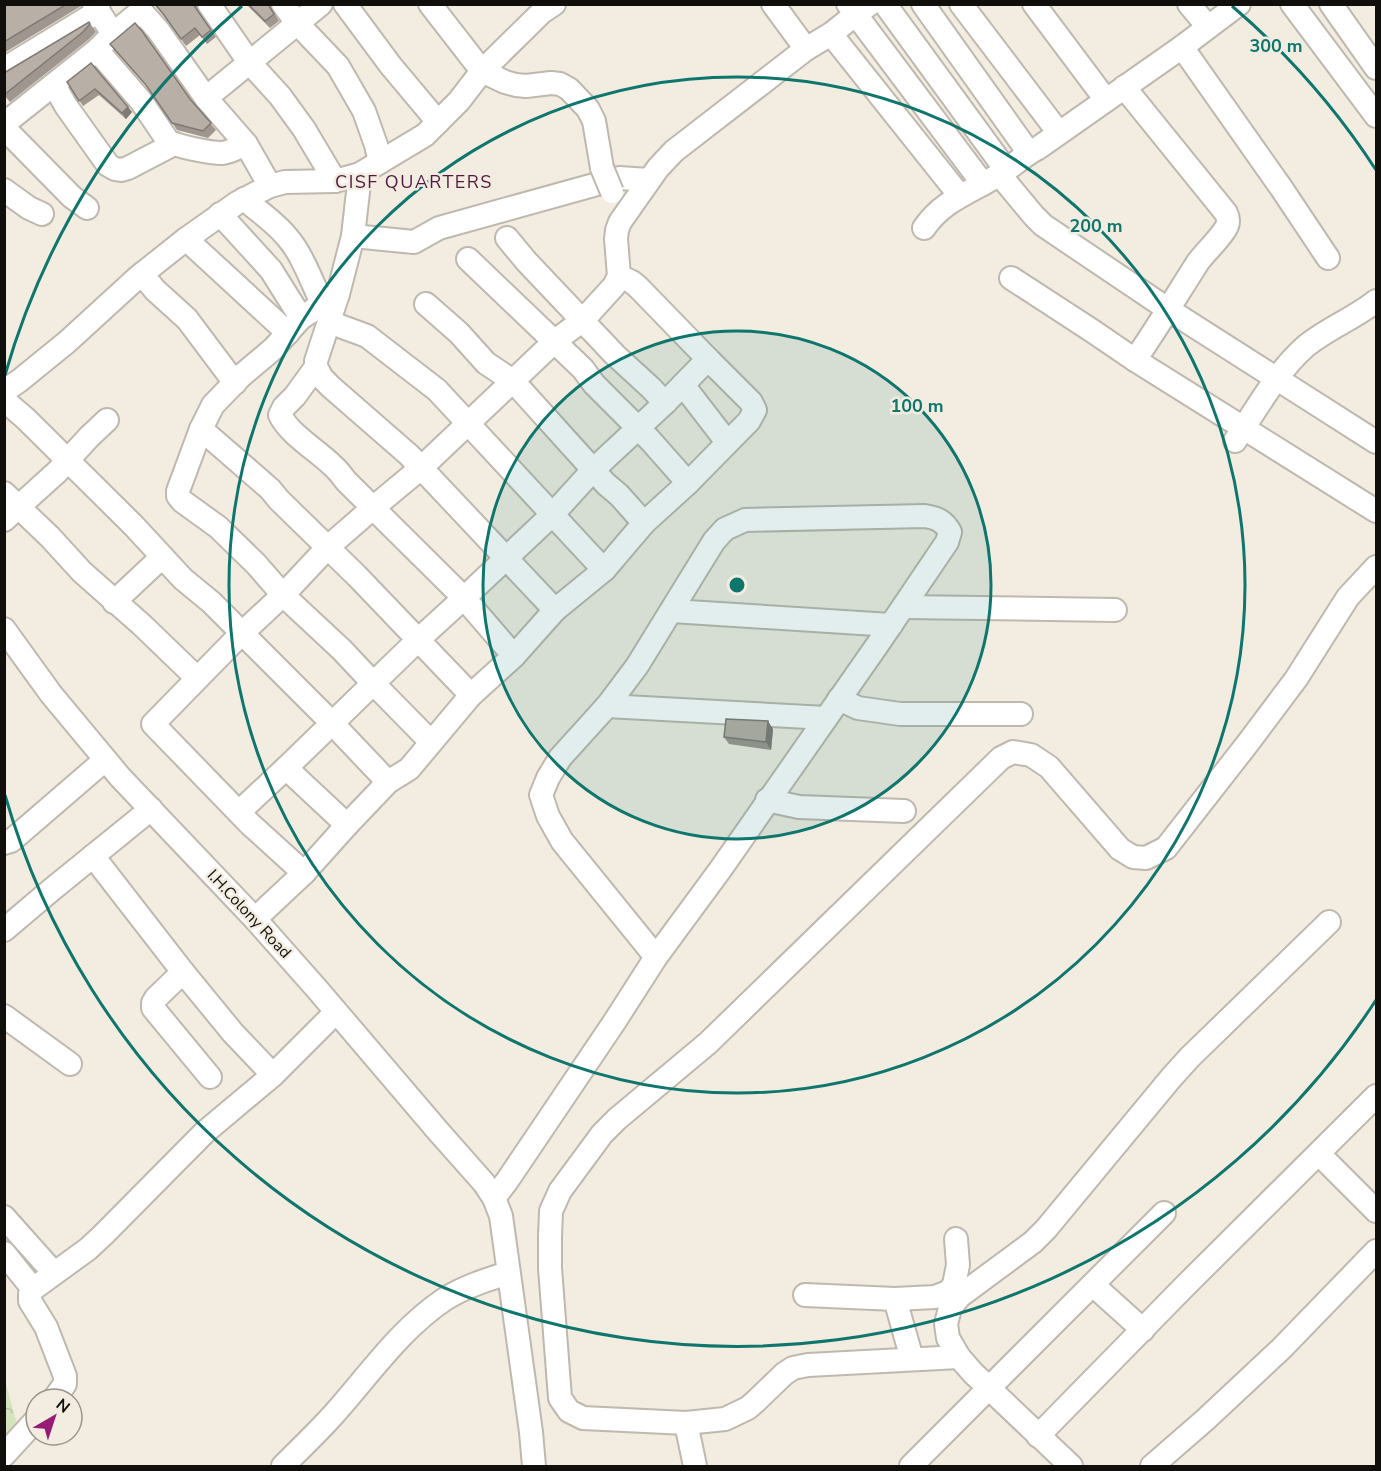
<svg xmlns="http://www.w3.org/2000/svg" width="1381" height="1471" font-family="'Nunito Sans',sans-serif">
  <defs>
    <pattern id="forest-crowns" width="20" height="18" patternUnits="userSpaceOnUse" patternTransform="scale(1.5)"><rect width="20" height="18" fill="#d5e4bf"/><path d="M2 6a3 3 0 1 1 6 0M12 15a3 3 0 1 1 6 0" fill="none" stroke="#b6c2a3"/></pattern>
  </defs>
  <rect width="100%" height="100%" fill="#f2ece1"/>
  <path fill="url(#forest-crowns)" d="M 4,1377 L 22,1442 L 7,1466 L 4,1466 Z"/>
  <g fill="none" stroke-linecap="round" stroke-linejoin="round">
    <defs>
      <g id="minor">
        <path d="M 94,4 L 113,34 L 141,11 L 158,30 L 206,98 L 246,144 L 270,186"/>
        <path d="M 209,4 L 249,62 L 280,96 L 304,129 L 335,181"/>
        <path d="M 283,4 L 297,23 L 338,66 L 364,111 L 376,145 L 380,162"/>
        <path d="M 345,4 L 391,66 L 438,122"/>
        <path d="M 430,4 L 482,71 L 505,82 L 516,85 L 526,86 L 551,83 L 560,84 L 569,89 L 588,109 L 594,121 L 602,168"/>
        <path d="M 773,4 L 806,49"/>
        <path d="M 848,4 L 983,184"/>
        <path d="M 885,4 L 1006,170"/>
        <path d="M 923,4 L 1029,153"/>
        <path d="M 961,4 L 1059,133"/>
        <path d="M 1034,4 L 1106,100"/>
        <path d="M 1189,4 L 1208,27"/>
        <path d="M 1292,4 L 1376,116"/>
        <path d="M 1331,4 L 1376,68"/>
        <path d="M 113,34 L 97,50 L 141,101 L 168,141 C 178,147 211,153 222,153 C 230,152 238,148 246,144"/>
        <path d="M 831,34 L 960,196"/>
        <path d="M 1182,47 L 1282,189 L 1328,258"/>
        <path d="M 4,69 L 99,11"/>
        <path d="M 54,85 L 66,106 L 108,165 L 115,169 L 121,170 L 128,168 L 174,144"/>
        <path d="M 1124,87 L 1226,213 C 1228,217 1229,221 1227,226 C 1222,237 1206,251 1198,262 C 1177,295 1157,328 1135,360"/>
        <path d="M 206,98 L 321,4"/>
        <path d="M 4,124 L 97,50"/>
        <path d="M 4,128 L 72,197 L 87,208"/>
        <path d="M 360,174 L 353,236 L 338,294 L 316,361 L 316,367 L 322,378 L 331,387 L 409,455 L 555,610"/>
        <path d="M 999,174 L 1034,216 L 1043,225 L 1169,310 L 1376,442"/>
        <path d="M 4,190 L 29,208 L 42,214"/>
        <path d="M 244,199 C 258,211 275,222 287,237 C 303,255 312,283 323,305"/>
        <path d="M 220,214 L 271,270 L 301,318"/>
        <path d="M 924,228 C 944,199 972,192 1000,174 C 1013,166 1024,155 1038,148 L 1182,47 L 1239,4"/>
        <path d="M 353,236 L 414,242 L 439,228 L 619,178 L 649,180"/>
        <path d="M 507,238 L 526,261 L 615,355 L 651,388 L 665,403"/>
        <path d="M 186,239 L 288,333"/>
        <path d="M 468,259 L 583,369 L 594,384 L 650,440 L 688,483"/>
        <path d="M 142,274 L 155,290 L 187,319 L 235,383"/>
        <path d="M 1011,278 L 1091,330 L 1135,360 L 1376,511"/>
        <path d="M 338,294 L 301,318 L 273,349 L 241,376 L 213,405 L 201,429 L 178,491 L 178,496 L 182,501 L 218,527 L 256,564 L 283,595 L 342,650 L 373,683 L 431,742"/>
        <path d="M 426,304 L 459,333 L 486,363 L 513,381 L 606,484 L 619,495 L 644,523"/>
        <path d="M 329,322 L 367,336 L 437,390 L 604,570"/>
        <path d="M 316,367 L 295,396 L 284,407 L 280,415 C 290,435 317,450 333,466 C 338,470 342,476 346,481 L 464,598 L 514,656"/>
        <path d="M 683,385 L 727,442"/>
        <path d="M 4,391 L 19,381 L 67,342 L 137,278 L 186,239 L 237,203 L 270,186 L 285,182 L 335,181 L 360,174 L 425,135 L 459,101 L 482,71 L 542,12 L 554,4"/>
        <path d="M 4,400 L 26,419 L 134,526 L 183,579 L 211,602 L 332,723 L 388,782"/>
        <path d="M 201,429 L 270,489 L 279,500 L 357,576 L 471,695"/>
        <path d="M 1235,441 C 1256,410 1278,370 1306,346 C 1328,328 1355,318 1376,301"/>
        <path d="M 4,493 L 50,537 L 82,572 L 142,625 L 197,678"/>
        <path d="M 4,520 L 57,472 L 89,437 L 107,420"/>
        <path d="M 114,602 L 162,557"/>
        <path d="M 904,607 L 1115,610"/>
        <path d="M 672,611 L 891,625"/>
        <path d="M 4,629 L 51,694 L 120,777 L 255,919 L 317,989 L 438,1131 L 484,1183 L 494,1198 L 501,1216 L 531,1432 L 534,1466"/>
        <path d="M 839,699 L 858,708 L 900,714 L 1021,714"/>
        <path d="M 607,706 L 826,718"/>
        <path d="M 286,768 L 347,825"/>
        <path d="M 767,800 L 799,807 L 904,811"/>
        <path d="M 239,812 L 286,768 L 418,640 L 464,598 L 553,514 L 593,470 L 665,403 L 708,359 L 638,287 L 632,282 L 619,276"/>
        <path d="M 4,843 L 11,841 L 105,760"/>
        <path d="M 93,856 L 183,972 L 233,1033 L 273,1075"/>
        <path d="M 304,873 L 347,825 L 388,782 L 409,769 L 471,695 L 514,656 L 555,610 L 604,570 L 644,523 L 688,483 L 749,421 L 755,410 L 751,402 L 708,359"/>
        <path d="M 255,919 L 304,873 L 250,824 L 153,724 L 241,634 L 283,595 L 328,547 L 374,507 L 421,468 L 555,341 L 583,320 L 614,286 L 619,276 L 616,239 L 617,230 L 620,222 L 658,168 L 674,151 L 806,49 L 831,34 L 856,14 L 870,4"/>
        <path d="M 4,930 L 50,891 L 151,809"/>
        <path d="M 183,972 L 156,998 L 153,1003 L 153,1008 L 210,1077"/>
        <path d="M 4,1016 L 70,1064"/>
        <path d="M 1319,1154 L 1376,1211"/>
        <path d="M 494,1198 L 507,1181 L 615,1021 L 656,957 L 720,870 L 878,644 L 947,542 L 950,532 C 944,521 937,518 925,516 L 745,520 L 725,529 L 714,541 L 637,666 L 607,706 L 560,758 L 548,778 L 541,795 L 548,816 L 562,841 L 656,957"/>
        <path d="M 4,1217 L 54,1273"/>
        <path d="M 4,1253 L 33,1289"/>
        <path d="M 1093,1285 L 1143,1330"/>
        <path d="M 805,1295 L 895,1299 L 935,1297 L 948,1292 L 954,1285 L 958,1265 L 956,1239"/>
        <path d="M 895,1299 L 912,1359"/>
        <path d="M 959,1357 L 808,1365 L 793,1368 L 784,1374 L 756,1401 L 748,1408 L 725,1419 L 686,1423 L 583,1418 L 569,1411 L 560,1398 L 550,1268 L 550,1237 L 551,1211 L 560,1191 L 602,1134 L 617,1119 L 708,1043 L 1001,758 L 1013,752 L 1031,755 L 1049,767 L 1120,849 L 1133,857 L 1146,858 L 1166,848 L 1248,743 L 1296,679 L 1348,597 L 1376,567"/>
        <path d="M 54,1399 L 65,1384 L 65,1376 L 46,1327 L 30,1301 L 30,1294 L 33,1289 L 88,1249 L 103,1235 L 205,1132 L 273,1075 L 336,1012"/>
        <path d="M 686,1423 L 695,1466"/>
        <path d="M 1038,1436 L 1185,1286 L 1376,1096"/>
        <path d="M 4,1455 L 36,1420"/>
        <path d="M 283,1466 C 300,1449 318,1432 334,1414 C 369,1375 400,1329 445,1299 C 464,1287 486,1280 508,1273"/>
        <path d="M 911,1466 L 1164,1213"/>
        <path d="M 1071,1466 L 973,1373 L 959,1357 L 948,1338 L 946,1324 L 950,1308 L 960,1296 L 1033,1242 L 1046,1229 L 1171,1078 L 1190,1057 L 1329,922"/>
        <path d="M 1152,1466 L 1205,1420 L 1281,1349 L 1376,1251"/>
      </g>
    </defs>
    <use href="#minor" stroke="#beb8ae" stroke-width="26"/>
    <use href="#minor" stroke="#fff" stroke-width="22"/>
    <defs>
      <path id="minor-bridge" d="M 602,168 L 612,192"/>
    </defs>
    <use href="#minor-bridge" stroke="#beb8ae" stroke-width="26" stroke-linecap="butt"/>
    <use href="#minor-bridge" stroke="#fff" stroke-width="22"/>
  </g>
  <g fill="#9e968f">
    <path d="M 4,4 L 81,4 L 81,6 L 4,53 Z"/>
    <path d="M 154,4 L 196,4 L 198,12 L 216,37 L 207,44 L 200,35 L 186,46 L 169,22 Z"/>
    <path d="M 246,4 L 270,4 L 270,6 L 279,21 L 270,28 Z"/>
    <path d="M 89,22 L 96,32 L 88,40 L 10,102 L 4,95 L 4,73 Z"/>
    <path d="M 110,44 L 190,99 L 216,130 L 208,138 L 177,130 L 151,91 Z"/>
    <path d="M 91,63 L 132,112 L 126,119 L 99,95 L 83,106 L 67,82 Z"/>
    <path d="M 773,729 L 771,750 L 729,744 L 724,737 Z"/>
  </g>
  <g fill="#817a74">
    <path d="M 128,107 L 132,112 L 126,119 L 122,113 Z"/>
    <path d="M 768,721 L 773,729 L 771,750 L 766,742 Z"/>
  </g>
  <g fill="#b8afa6" stroke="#817a74" stroke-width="1.5">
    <path d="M 4,4 L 67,4 L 4,42 Z"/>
    <path d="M 155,4 L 193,4 L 211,30 L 202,37 L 195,28 L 181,39 L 164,15 Z"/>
    <path d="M 248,4 L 268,4 L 274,14 L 265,21 Z"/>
    <path d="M 89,22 L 90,24 L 83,32 L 5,94 L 4,73 Z"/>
    <path d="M 135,23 L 142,31 L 190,99 L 211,123 L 203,131 L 172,123 L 146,85 L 110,44 Z"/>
    <path d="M 91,63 L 128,107 L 122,113 L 95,89 L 79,101 L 67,82 Z"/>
    <path d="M 726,719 L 768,721 L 766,742 L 724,737 Z"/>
  </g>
  <circle cx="737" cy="585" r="254" fill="#0f766e" fill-opacity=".12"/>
  <g fill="none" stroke="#0f766e" stroke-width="3">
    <circle cx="737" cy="585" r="254"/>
    <circle cx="737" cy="585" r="508"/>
    <path d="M1376 1000A762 762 0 0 1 5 795M5 375A762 762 0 0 1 242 6M1232 6A762 762 0 0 1 1376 170"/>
  </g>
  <g text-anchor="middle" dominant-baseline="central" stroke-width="5" stroke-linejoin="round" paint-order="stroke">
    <g font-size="16" fill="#100f0b" stroke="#f2ece1">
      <text transform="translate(249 914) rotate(47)">I.H.Colony Road</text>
    </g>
    <g font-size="18" letter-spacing="1.5" fill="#511841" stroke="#f2ece1">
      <text x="414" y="182">CISF QUARTERS</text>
    </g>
  </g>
  <circle cx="737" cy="585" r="9" fill="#0f766e" stroke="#f2ece1" stroke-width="3"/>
  <g font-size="18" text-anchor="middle" font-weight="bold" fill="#0f766e" stroke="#f2ece1" stroke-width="5" stroke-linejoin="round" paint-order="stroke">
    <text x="1276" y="52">300 m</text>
    <text x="1096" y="232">200 m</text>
    <text x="917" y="412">100 m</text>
  </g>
  <rect width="1381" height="1471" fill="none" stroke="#100f0b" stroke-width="12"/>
  <g transform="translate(54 1417) rotate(39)"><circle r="28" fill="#f2ece1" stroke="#98948b" stroke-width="1.5"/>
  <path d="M0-4.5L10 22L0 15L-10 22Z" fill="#961c77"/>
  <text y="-9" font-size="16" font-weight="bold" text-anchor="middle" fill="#100f0b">N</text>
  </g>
</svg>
